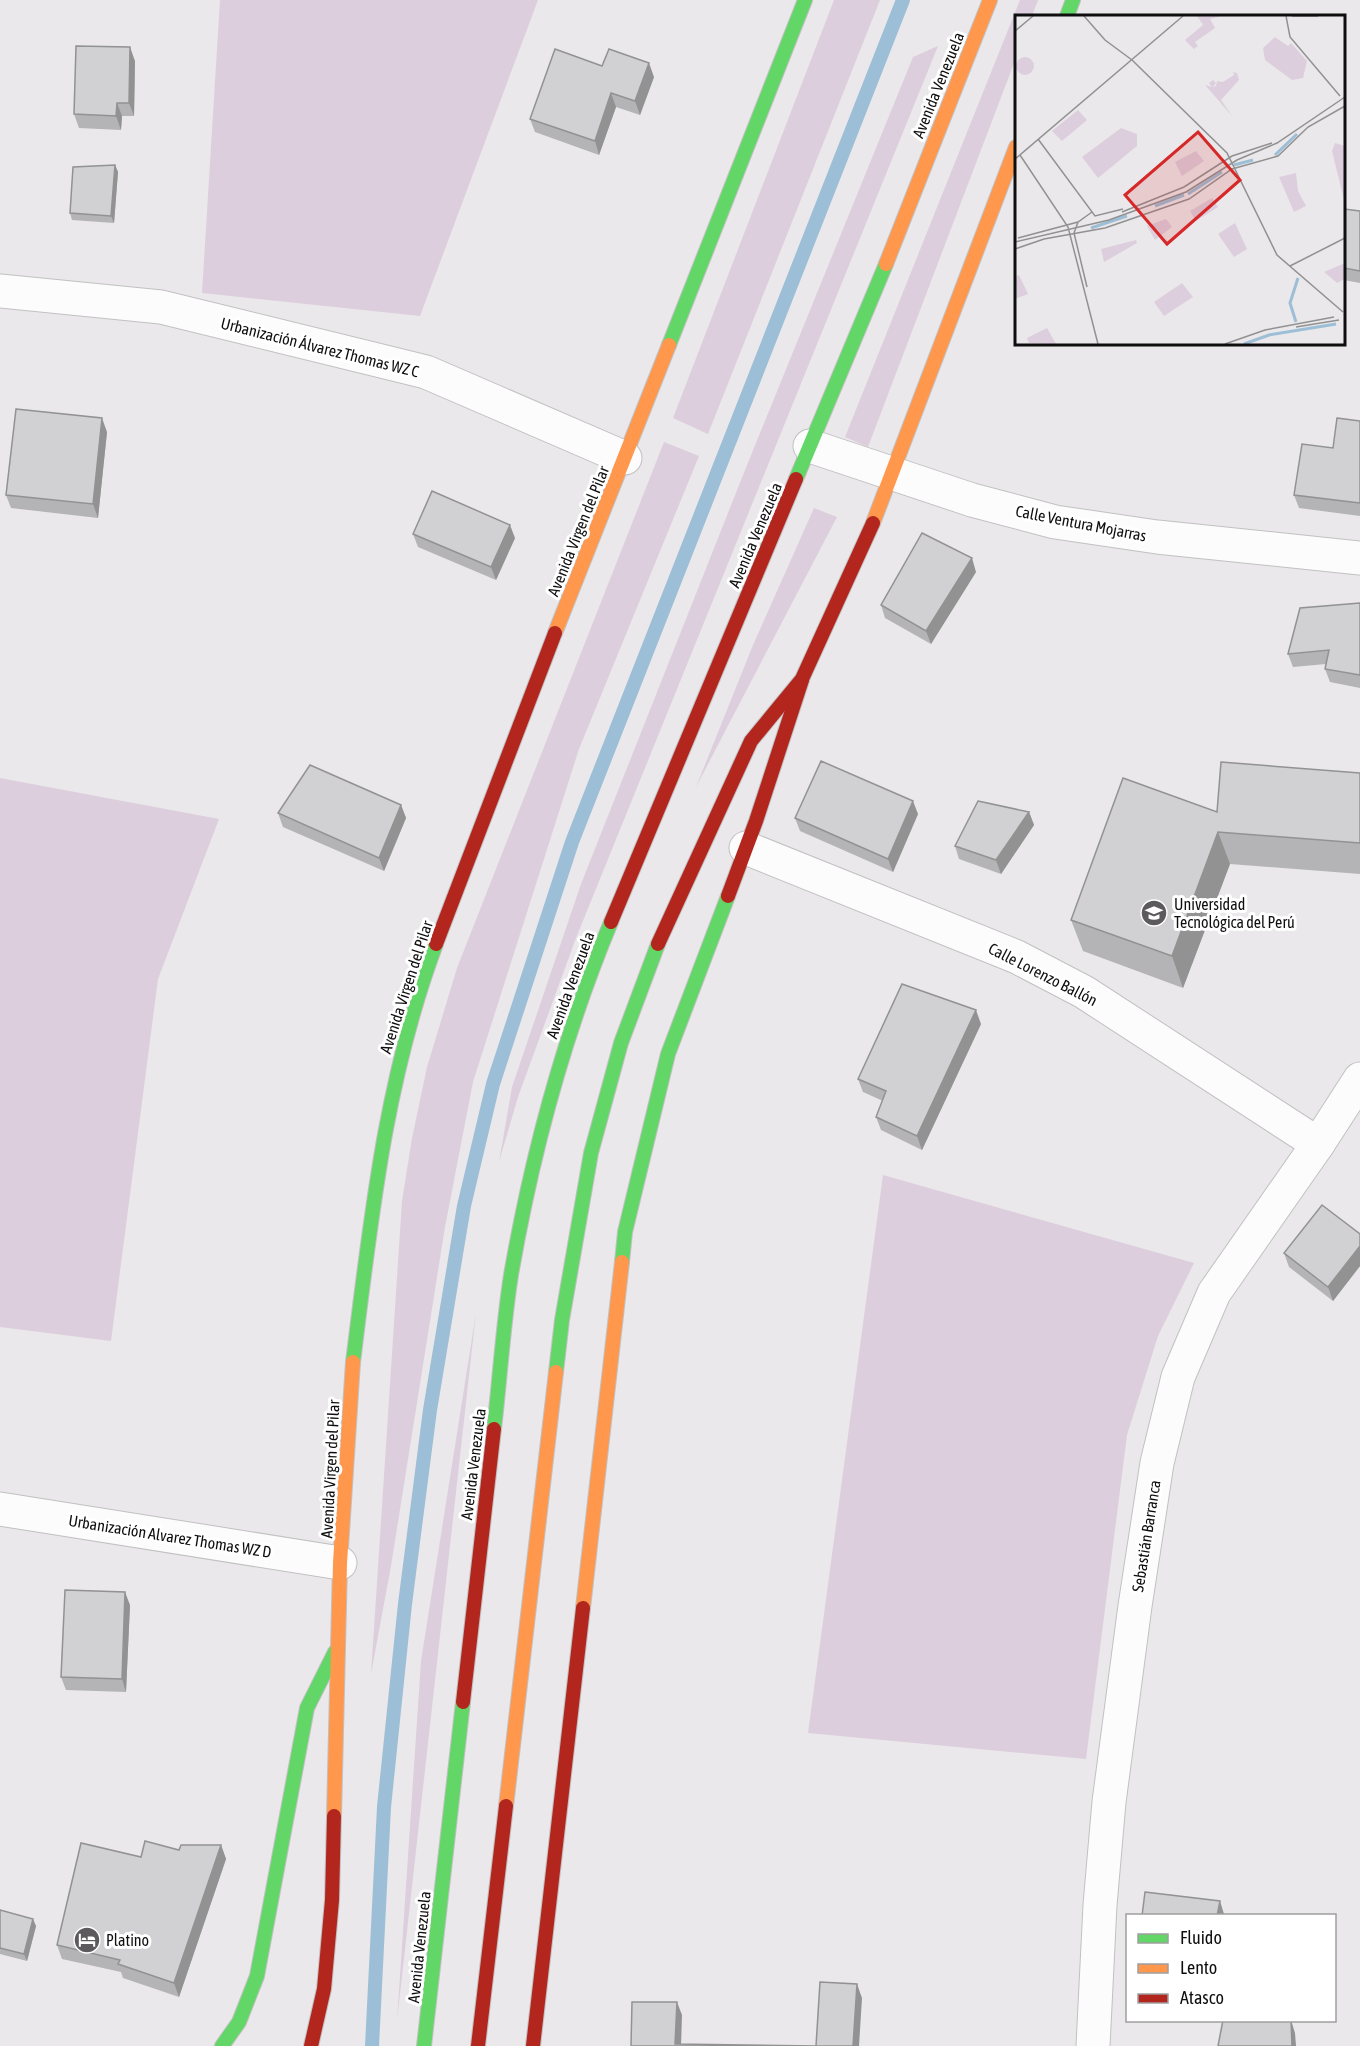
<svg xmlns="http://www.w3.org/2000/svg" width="1360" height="2046" font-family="'Asap Condensed',sans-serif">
  <rect width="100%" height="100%" fill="#eae8ea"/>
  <g fill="#ddcede">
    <path d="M 220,0 L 538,0 L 420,316 L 202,293 Z"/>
    <path d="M 834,0 L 880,0 L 708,434 L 673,418 Z"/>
    <path d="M 1020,0 L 1038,0 L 1032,16 L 1016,16 L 1016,58 L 868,447 L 845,437 Z"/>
    <path d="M 938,46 L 576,938 L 518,1097 L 499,1162 L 512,1087 L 581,884 L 745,470 L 913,57 Z"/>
    <path d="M 664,442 L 699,456 L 579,749 L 473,1082 L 445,1227 L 391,1566 L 371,1674 L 402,1201 L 412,1138 L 427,1067 L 457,968 Z"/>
    <path d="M 814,508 L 837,517 L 696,787 L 753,645 Z"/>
    <path d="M 0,778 L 219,819 L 158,979 L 111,1341 L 0,1327 Z"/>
    <path d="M 883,1175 L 1194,1263 L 1158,1336 L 1127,1435 L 1086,1759 L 808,1733 Z"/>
    <path d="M 476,1313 L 397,2021 L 421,1661 Z"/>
  </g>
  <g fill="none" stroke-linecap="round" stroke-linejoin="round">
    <path stroke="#9cbed6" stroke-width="14" d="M 372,2046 L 384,1807 L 405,1604 L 430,1410 L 464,1206 L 493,1084 L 572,842 L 903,0"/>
    <defs>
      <g id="street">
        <path d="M 0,291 L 161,307 L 426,372 L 625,458"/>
        <path d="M 810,446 L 972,500 L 1055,522 L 1157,537 L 1360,558"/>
        <path d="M 746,848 L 1017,957 L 1084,992 L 1318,1144"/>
        <path d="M 0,1509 L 340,1563"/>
        <path d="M 1093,2046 L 1100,1905 L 1109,1802 L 1135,1606 L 1157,1463 L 1178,1377 L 1214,1293 L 1318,1144 L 1360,1079"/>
      </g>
      <g id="fast">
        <path d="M 1067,16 L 1073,0"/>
        <path d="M 669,345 L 805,0"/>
        <path d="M 796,479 L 886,264"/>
        <path d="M 622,1262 L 625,1232 L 668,1054 L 728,896"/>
        <path d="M 353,1362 C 371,1219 385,1080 436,944"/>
        <path d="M 556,1372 L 562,1320 L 591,1153 L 621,1043 L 658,944"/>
        <path d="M 494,1429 C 500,1378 503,1326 511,1275 C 532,1154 564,1035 611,922"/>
        <path d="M 222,2046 L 239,2022 L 257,1976 L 307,1708 L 335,1652"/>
        <path d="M 424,2046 L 463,1702"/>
      </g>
      <g id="slow">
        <path d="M 886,264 L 990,0"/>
        <path d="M 873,523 L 1016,147"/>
        <path d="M 555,633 L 669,345"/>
        <path d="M 583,1608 L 622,1262"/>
        <path d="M 506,1806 L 556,1372"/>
        <path d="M 334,1816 L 340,1563 L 353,1362"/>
      </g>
      <g id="jam">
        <path d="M 728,896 L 756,821 L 802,680"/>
        <path d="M 611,922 L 796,479"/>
        <path d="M 436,944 L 555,633"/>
        <path d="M 658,944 L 751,741 L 802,679 L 873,523"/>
        <path d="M 463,1702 L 494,1429"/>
        <path d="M 311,2046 L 324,1989 L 332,1900 L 334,1816"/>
        <path d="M 478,2046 L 506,1806"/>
        <path d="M 533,2046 L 583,1608"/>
      </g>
    </defs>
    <use href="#street" stroke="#c2c1c2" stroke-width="35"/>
    <use href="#fast" stroke="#c2c1c2" stroke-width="16"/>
    <use href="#slow" stroke="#c2c1c2" stroke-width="16"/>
    <use href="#jam" stroke="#c2c1c2" stroke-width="16"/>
    <use href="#street" stroke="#fcfcfc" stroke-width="33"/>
    <use href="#fast" stroke="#63d668" stroke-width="14"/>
    <use href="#slow" stroke="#ff974d" stroke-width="14"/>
    <use href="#jam" stroke="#b3261e" stroke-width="14"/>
  </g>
  <g fill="#b4b3b5">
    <path d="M 135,61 L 134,116 L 122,116 L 121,130 L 79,128 L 74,114 Z"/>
    <path d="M 602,66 L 654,77 L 640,115 L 616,107 L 599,155 L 535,132 L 530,119 Z"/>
    <path d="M 115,165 L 118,172 L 114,223 L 72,220 L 70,213 Z"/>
    <path d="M 1344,209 L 1360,211 L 1360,283 L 1344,280 Z"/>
    <path d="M 1360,421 L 1360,516 L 1299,508 L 1294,495 L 1333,448 Z"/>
    <path d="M 107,432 L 98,518 L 11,508 L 6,495 Z"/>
    <path d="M 413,534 L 515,538 L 496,580 L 418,547 Z"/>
    <path d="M 976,572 L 931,644 L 885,618 L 881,605 Z"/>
    <path d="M 1360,603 L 1360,688 L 1330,682 L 1325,669 L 1326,664 L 1293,667 L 1288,654 Z"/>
    <path d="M 1360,773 L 1360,874 L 1230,864 L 1183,988 L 1083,951 L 1071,920 L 1217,812 Z"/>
    <path d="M 401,805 L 406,818 L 384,871 L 283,827 L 278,813 Z"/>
    <path d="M 1029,812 L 1034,825 L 1001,874 L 959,859 L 955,846 Z"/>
    <path d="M 918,814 L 893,872 L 800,831 L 795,818 Z"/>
    <path d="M 981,1024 L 922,1150 L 881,1130 L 876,1117 L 883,1101 L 863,1092 L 858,1079 Z"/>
    <path d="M 1360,1234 L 1360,1266 L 1333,1301 L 1289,1267 L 1284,1253 Z"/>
    <path d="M 130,1605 L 126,1692 L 66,1690 L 61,1677 Z"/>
    <path d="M 221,1845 L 226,1859 L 179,1997 L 123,1978 L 121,1972 L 62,1959 L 57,1945 L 141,1857 L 179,1850 Z"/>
    <path d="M 0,1910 L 36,1926 L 27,1961 L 0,1954 Z"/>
  </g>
  <g fill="#929293">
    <path d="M 130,47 L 135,61 L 134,116 L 129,103 Z"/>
    <path d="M 649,63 L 654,77 L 640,115 L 635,101 Z"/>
    <path d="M 611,93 L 616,107 L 599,155 L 595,141 Z"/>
    <path d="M 117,103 L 122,116 L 121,130 L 116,116 Z"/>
    <path d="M 115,165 L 118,172 L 114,223 L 111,216 Z"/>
    <path d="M 102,418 L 107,432 L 98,518 L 93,504 Z"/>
    <path d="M 510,525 L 515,538 L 496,580 L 491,567 Z"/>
    <path d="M 972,558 L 976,572 L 931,644 L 926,631 Z"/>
    <path d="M 913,801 L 918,814 L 893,872 L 888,859 Z"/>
    <path d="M 401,805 L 406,818 L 384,871 L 379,858 Z"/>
    <path d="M 1029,812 L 1034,825 L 1001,874 L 996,860 Z"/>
    <path d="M 1218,832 L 1230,864 L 1183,988 L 1172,956 Z"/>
    <path d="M 976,1010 L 981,1024 L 922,1150 L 917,1136 Z"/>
    <path d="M 1360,1246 L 1360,1266 L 1333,1301 L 1328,1287 Z"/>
    <path d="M 125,1592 L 130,1605 L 126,1692 L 122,1679 Z"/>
    <path d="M 221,1845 L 226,1859 L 179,1997 L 174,1983 Z"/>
    <path d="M 1220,1901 L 1224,1914 L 1224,1916 L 1217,1916 Z"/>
    <path d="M 33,1919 L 36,1926 L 27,1961 L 24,1954 Z"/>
    <path d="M 857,1984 L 862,1998 L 859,2046 L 853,2046 Z"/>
    <path d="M 677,2002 L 682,2015 L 681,2046 L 675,2044 Z"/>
    <path d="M 1291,2020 L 1295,2033 L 1296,2046 L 1292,2046 Z"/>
  </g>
  <g fill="#d1d0d2" stroke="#929293" stroke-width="1.5">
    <path d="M 76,46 L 130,47 L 129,103 L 117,103 L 116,116 L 74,114 Z"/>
    <path d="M 555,49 L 602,66 L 609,49 L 649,63 L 635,101 L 611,93 L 595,141 L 530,119 Z"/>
    <path d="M 115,165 L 111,216 L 70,213 L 73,167 Z"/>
    <path d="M 1344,209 L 1360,211 L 1360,271 L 1344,268 Z"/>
    <path d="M 16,409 L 102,418 L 93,504 L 6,495 Z"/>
    <path d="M 1337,418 L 1360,421 L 1360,503 L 1294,495 L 1302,444 L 1333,448 Z"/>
    <path d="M 432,491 L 510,525 L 491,567 L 413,534 Z"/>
    <path d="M 922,533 L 972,558 L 926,631 L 881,605 Z"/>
    <path d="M 1360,603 L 1360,675 L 1325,669 L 1329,650 L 1288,654 L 1300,608 Z"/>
    <path d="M 821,761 L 913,801 L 888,859 L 795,818 Z"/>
    <path d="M 1221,762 L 1360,773 L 1360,843 L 1218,832 L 1172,956 L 1071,920 L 1123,778 L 1217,812 Z"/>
    <path d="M 310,765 L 401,805 L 379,858 L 278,813 Z"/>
    <path d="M 978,801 L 1029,812 L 996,860 L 955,846 Z"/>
    <path d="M 902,984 L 976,1010 L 917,1136 L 876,1117 L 886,1091 L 858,1079 Z"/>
    <path d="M 1322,1205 L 1360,1234 L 1360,1246 L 1328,1287 L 1284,1253 Z"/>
    <path d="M 65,1590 L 125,1592 L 122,1679 L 61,1677 Z"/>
    <path d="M 145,1841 L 179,1850 L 181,1845 L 221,1845 L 174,1983 L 118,1964 L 120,1960 L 57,1945 L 81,1843 L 141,1857 Z"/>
    <path d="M 1145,1892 L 1220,1901 L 1217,1916 L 1142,1916 Z"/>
    <path d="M 0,1910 L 33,1919 L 24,1954 L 0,1948 Z"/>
    <path d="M 820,1982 L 857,1984 L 853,2046 L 631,2046 L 632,2002 L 677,2002 L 675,2044 L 816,2046 Z"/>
    <path d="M 1223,2020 L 1291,2020 L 1292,2046 L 1218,2046 Z"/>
  </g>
  <defs>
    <symbol id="university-disc" viewBox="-11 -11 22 22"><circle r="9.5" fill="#5c5a5c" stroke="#fff"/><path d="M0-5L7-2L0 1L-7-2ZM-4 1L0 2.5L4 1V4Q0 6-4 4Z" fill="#fff"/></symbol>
    <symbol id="hotel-disc" viewBox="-11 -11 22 22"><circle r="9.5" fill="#5c5a5c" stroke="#fff"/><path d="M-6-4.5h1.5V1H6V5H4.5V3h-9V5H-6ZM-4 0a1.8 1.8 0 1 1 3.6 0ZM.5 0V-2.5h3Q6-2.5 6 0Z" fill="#fff"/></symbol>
  </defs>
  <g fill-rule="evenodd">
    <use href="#university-disc" x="1139" y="898" width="30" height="30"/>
    <use href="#hotel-disc" x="72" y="1925" width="30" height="30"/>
  </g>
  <g text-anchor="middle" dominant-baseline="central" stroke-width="6" stroke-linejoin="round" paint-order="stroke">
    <g font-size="16" fill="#0f0e0f" stroke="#fff">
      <text transform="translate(938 85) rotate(-68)">Avenida Venezuela</text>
      <text transform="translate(320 347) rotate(14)">Urbanización Álvarez Thomas WZ C</text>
      <text transform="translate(1081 523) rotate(11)">Calle Ventura Mojarras</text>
      <text transform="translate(578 531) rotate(-68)">Avenida Virgen del Pilar</text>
      <text transform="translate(755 535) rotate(-67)">Avenida Venezuela</text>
      <text transform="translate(1043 974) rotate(27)">Calle Lorenzo Ballón</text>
      <text transform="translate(570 985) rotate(-70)">Avenida Venezuela</text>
      <text transform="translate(406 987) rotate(-72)">Avenida Virgen del Pilar</text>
      <text transform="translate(473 1464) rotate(-83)">Avenida Venezuela</text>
      <text transform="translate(330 1469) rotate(-87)">Avenida Virgen del Pilar</text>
      <text transform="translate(170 1536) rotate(9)">Urbanización Alvarez Thomas WZ D</text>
      <text transform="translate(1146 1536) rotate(-81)">Sebastián Barranca</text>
      <text transform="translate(419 1947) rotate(-84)">Avenida Venezuela</text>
    </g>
    <g font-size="16" fill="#0f0e0f" stroke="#fff" text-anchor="start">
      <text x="1174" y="904">Universidad<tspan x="1174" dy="18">Tecnológica del Perú</tspan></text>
      <text x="106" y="1940">Platino</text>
    </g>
  </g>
  <g transform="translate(1015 15)">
    <rect width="330" height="330" fill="#eae8ea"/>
    <path d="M 182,1 L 206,1 L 195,4 L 200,13 L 180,27 L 183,31 L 179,34 L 170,25 L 188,10 ZM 260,22 L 273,31 L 276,28 L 292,46 L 288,63 L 277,65 L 250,45 L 248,33 ZM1 51a9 9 0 1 1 18 0a9 9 0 1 1-18 0ZM 218,57 L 222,58 L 224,65 L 206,85 L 218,102 L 190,70 L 197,72 L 194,68 L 198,65 L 201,68 L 198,72 L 201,71 L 202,66 L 208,67 L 219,60 ZM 63,95 L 72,105 L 47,126 L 37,116 ZM 106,113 L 122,119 L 122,131 L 83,163 L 67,142 ZM 320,128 L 330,131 L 330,189 L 317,136 ZM 181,136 L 189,146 L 167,161 L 160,147 ZM 281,158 L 283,176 L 291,191 L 279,197 L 264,162 ZM 197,183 L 203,192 L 181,206 L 175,196 ZM 151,204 L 157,212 L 140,225 L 132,211 ZM 220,208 L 232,234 L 219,242 L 203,219 ZM 121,225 L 122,228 L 89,247 L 86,234 ZM 330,248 L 330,264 L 322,268 L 309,257 ZM 4,260 L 13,279 L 0,284 L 0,262 ZM 167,268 L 178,282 L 149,301 L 139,287 ZM 32,313 L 41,329 L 14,328 L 12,323 Z" fill="#ddcede"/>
    <path fill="none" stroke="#9cbed6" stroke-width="3" d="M 260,140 L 282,119M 219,150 L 238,145M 173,179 L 207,157M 140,191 L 169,180M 76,213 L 112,201M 281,307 L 275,288 L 283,263M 229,329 L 254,320 L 321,309"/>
    <path fill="none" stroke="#929192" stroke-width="1.5" d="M 69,1 L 90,25 L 117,45M 271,1 L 275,22 L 325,81M 277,1 L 303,1M 0,16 L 18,1M 117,45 L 212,138 L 262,240 L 328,297M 23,124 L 80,201 L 108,194M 5,140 L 53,212 L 83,329M 0,144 L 168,1M 107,197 L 169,172 L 217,141 L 257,128M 63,207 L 59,218 L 72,272M 3,223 L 63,207 L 77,197M 0,227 L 94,205 L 171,177 L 222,145 L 262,128 L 330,82M 0,234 L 29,224 L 90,213 L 174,184 L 217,154 L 263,141 L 293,112 L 330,91M 275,251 L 330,223M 281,312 L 324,305M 210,329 L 250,315 L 319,302"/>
    <path fill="#d62828" fill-opacity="0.15" stroke="#d62828" stroke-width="3" d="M 183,117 L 225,165 L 152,229 L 110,180 Z"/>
    <rect width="330" height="330" fill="none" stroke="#0f0e0f" stroke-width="3"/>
  </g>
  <rect x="1126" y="1914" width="210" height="108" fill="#ffffff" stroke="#9f9f9f" stroke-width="1.5"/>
  <rect x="1138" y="1934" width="30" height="9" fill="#63d668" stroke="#9f9f9f" stroke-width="1.5"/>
  <text x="1180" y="1944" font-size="18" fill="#0f0e0f">Fluido</text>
  <rect x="1138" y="1964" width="30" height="9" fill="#ff974d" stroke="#9f9f9f" stroke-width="1.5"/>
  <text x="1180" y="1974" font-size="18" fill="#0f0e0f">Lento</text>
  <rect x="1138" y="1994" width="30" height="9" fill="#b3261e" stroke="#9f9f9f" stroke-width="1.5"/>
  <text x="1180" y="2004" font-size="18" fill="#0f0e0f">Atasco</text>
</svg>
